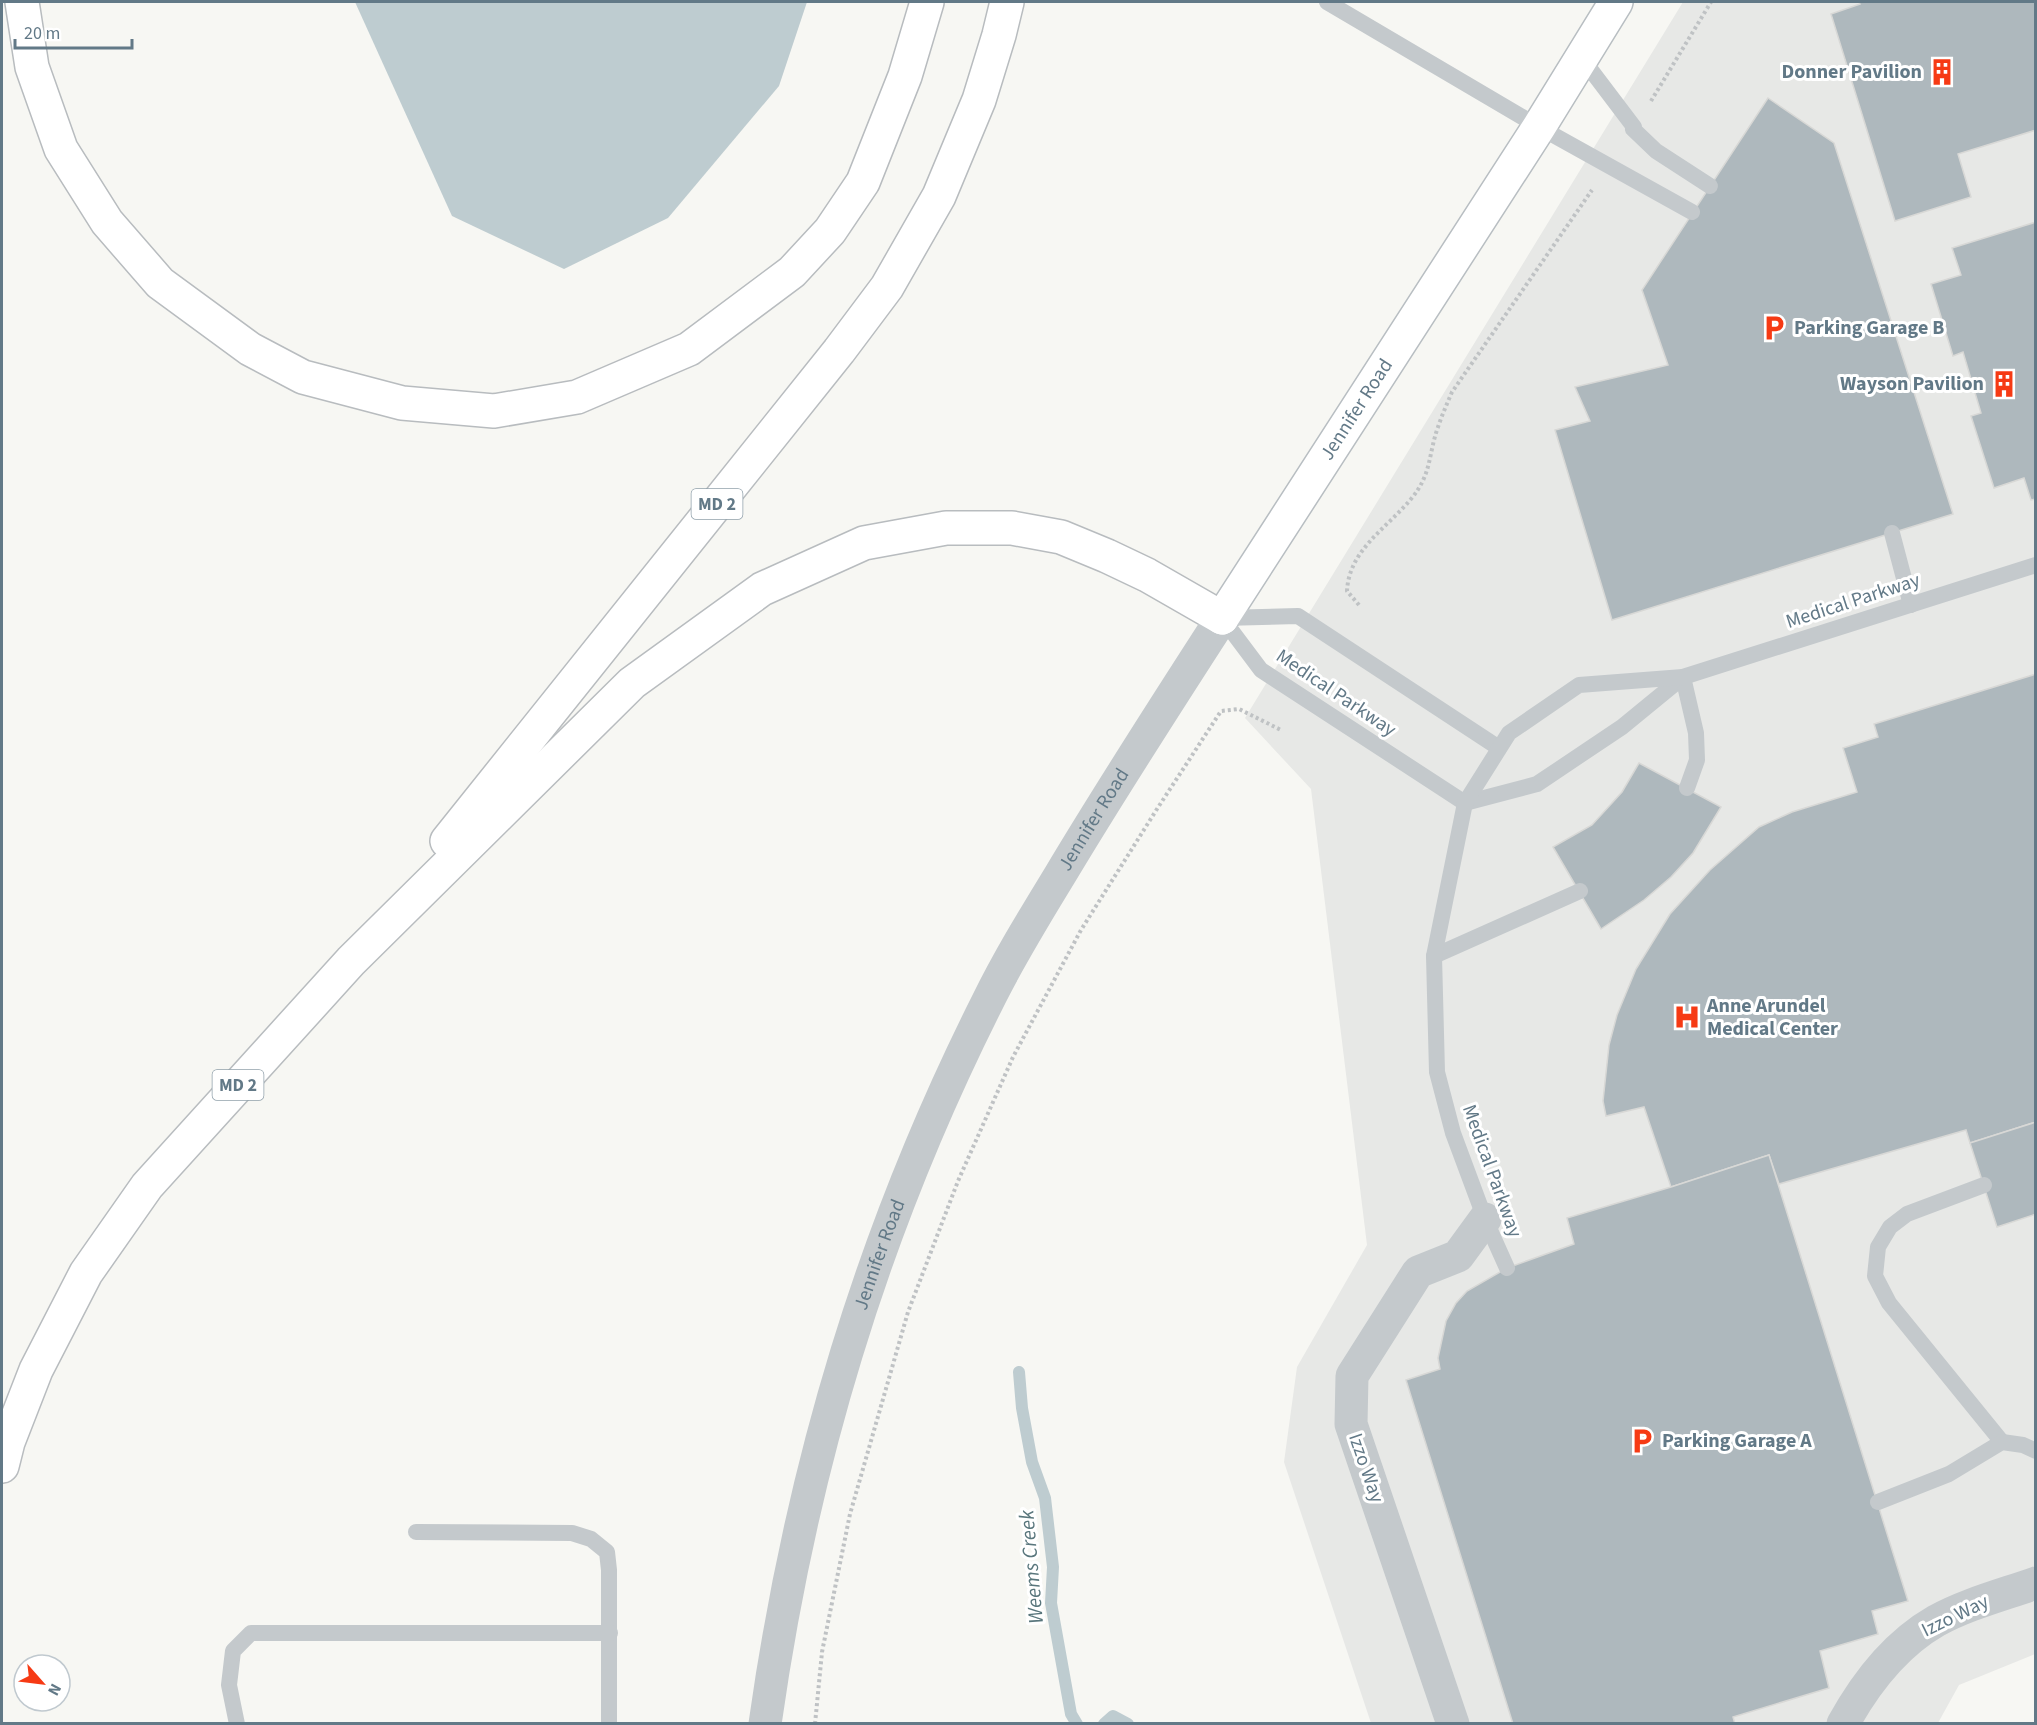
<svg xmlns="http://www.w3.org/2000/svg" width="2037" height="1725" font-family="'Source Sans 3',sans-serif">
  <rect width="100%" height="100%" fill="#f7f7f3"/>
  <path fill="#e7e8e6" d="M 1683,2 L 2035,2 L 2035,1654 L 1959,1685 L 1938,1723 L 1371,1723 L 1284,1462 L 1297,1367 L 1367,1245 L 1311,789 L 1245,718 Z"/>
  <path fill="#beccd0" d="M 355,2 L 807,2 L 779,86 L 668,218 L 564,269 L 452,216 Z"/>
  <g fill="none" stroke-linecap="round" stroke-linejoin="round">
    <g stroke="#beccd0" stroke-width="12">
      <path d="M 1019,1372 L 1022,1408 L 1032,1462 L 1045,1498 L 1053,1567 L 1051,1603 L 1071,1714 L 1077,1724"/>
      <path d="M 1104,1724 L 1113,1716 L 1128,1724"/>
    </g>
  </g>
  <g fill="#aeb8bd" stroke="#d8d8d6" stroke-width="1.5">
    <path d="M 1859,2 L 2036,2 L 2036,130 L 1958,154 L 1971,197 L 1895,221 L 1831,14 L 1860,4 Z"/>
    <path d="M 1768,98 L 1834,143 L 1953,514 L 1612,620 L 1555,430 L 1590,421 L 1575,387 L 1668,365 L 1642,290 Z"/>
    <path d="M 2036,222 L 2036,499 L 2031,500 L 2024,478 L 1994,488 L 1971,416 L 1981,413 L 1963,352 L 1953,356 L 1931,284 L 1961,275 L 1952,248 Z"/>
    <path d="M 2036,674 L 2036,1122 L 1970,1143 L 1966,1130 L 1779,1184 L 1769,1155 L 1671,1187 L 1644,1107 L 1606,1116 L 1603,1101 L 1609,1045 L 1617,1015 L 1636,969 L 1670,914 L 1710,870 L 1759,827 L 1792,812 L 1857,792 L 1843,748 L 1878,737 L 1874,724 Z"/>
    <path d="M 1639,763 L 1721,807 L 1693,853 L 1671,877 L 1644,900 L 1601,929 L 1553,847 L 1592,825 L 1622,792 Z"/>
    <path d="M 2036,1122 L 2036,1214 L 1997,1227 L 1970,1143 Z"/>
    <path d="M 1769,1155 L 1908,1601 L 1872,1611 L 1878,1634 L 1820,1651 L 1829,1688 L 1733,1717 L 1735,1724 L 1513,1724 L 1406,1380 L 1440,1369 L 1438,1358 L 1446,1321 L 1456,1303 L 1467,1291 L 1507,1268 L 1574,1244 L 1567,1218 L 1671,1187 Z"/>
  </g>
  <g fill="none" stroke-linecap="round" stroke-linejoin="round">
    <defs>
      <g id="secondary">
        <path id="s2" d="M 1222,618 L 1539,127 L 1616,2"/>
      </g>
      <g id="motorway">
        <path d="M 22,2 L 32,67 L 61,149 L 107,222 L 160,283 L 250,349 L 303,377 L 402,403 L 494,411 L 577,397 L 689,349 L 792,272 L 830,231 L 863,182 L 905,76 L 927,2"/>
        <path d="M 447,841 L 839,351 L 887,287 L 939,196 L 979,100 L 999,35 L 1007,2"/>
        <path d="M 2,1466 L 8,1442 L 36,1370 L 86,1273 L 147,1186 L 351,961 L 632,683 L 762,589 L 864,543 L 946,528 L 1012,528 L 1061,537 L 1107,556 L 1147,575 L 1222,618"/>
      </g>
    </defs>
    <use href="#secondary" stroke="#b8bec2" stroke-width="36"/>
    <use href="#motorway" stroke="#b8bcbf" stroke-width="36"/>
    <g stroke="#bfc2c4" stroke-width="4" stroke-dasharray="3 3" stroke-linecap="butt">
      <path d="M 1651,101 L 1711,2"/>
      <path d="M 1359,605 L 1347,591 C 1349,550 1386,529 1411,499 C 1432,474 1428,455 1438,427 C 1442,415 1447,404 1452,392 L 1592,190"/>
      <path d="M 815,1724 L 822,1652 L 850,1514 L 908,1312 L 958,1181 L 1013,1057 L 1081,930 L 1157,809 L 1221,711 L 1239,709 L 1281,730"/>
    </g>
    <g stroke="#c4c9cc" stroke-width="16">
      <path d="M 1327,2 L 1539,127 L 1692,212"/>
      <path d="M 1581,57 L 1634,127 L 1633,129 L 1656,151 L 1710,186"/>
      <path d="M 1892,533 L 1911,605"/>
      <path d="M 1222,618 L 1261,670 L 1465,803 L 1537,784 L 1622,727 L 1683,677"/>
      <path d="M 1222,618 L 1298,616 L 1499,748"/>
      <path d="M 1683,677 L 1696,733 L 1697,760 L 1687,788"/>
      <path d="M 1434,956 L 1580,891"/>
      <path d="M 1984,1185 L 1907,1214 L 1890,1227 L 1878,1247 L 1875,1276 L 1889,1303 L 2002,1442"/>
      <path d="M 1507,1268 L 1485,1219 L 1453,1133 L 1437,1072 L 1434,956 L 1465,803 L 1509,733 L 1579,685 L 1683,677 L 2036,565"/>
      <path d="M 1878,1502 L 1949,1474 L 2002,1442 L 2023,1445 L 2036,1451"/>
      <path d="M 416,1532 L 572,1533 L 591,1539 L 607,1552 L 609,1570 L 609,1724"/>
      <path d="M 237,1724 L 229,1685 L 233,1651 L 251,1633 L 610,1633"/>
    </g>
    <g stroke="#c4c9cc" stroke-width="33">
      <path d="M 1453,1724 L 1351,1424 L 1352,1376 L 1418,1272 L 1458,1256 L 1485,1219"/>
      <path d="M 1843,1724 C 1865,1684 1896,1644 1936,1621 C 1967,1604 2002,1595 2036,1583"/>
    </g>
    <path stroke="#c4c9cc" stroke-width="33" id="s1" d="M 765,1724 C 801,1469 872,1231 988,1001 C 1009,958 1035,916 1060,875 C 1112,788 1167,703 1222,618"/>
    <use href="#secondary" stroke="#fff" stroke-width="33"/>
    <use href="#motorway" stroke="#fff" stroke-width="33"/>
  </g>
  <defs>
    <symbol id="building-bare" viewBox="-9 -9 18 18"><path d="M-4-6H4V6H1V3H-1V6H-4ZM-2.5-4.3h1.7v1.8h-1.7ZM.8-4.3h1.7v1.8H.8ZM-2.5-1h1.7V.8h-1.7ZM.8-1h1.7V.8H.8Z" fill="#f63a14" stroke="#fff" stroke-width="2.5" paint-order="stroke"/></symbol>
    <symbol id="parking-bare" viewBox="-9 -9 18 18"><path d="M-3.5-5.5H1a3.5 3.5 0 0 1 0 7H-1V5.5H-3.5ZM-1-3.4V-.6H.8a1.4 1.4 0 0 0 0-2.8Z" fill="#f63a14" stroke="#fff" stroke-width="2.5" paint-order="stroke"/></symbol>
    <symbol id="hospital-bare" viewBox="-9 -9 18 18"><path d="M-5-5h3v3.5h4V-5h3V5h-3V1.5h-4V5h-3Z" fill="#f63a14" stroke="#fff" stroke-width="2.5" paint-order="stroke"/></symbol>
  </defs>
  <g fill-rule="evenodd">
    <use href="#building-bare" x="1923" y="53" width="38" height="38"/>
    <use href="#parking-bare" x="1755" y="309" width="38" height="38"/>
    <use href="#building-bare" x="1985" y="365" width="38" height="38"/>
    <use href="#hospital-bare" x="1668" y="998" width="38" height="38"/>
    <use href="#parking-bare" x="1623" y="1422" width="38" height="38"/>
  </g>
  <g text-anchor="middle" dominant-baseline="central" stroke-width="6" stroke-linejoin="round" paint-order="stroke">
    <g fill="#fff" stroke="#91a1ab" stroke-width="1.5">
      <rect x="691.5" y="489" width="51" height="30" rx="4.5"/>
      <rect x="212.5" y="1070" width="51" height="30" rx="4.5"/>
    </g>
    <g font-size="18" font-weight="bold" fill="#627987">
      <text x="717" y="504">MD 2</text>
      <text x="238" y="1085">MD 2</text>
    </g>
    <g font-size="20" font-weight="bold" fill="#627987" stroke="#fff" text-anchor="start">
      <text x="1922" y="72" text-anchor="end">Donner Pavilion</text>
      <text x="1794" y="328">Parking Garage B</text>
      <text x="1984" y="384" text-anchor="end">Wayson Pavilion</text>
      <text x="1707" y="1006">Anne Arundel<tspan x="1707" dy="23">Medical Center</tspan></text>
      <text x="1662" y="1441">Parking Garage A</text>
    </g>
    <g font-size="20" fill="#627987" stroke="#fff">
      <text stroke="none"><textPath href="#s2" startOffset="248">Jennifer Road</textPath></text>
      <text transform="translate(1853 601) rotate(-18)">Medical Parkway</text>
      <text transform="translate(1336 693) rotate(34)">Medical Parkway</text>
      <text stroke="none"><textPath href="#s1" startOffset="970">Jennifer Road</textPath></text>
      <text transform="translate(1492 1171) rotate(70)">Medical Parkway</text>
      <text stroke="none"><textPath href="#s1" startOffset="484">Jennifer Road</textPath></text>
      <text transform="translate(1366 1468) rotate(71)">Izzo Way</text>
      <text transform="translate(1955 1616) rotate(-26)">Izzo Way</text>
    </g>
    <g font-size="21" font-style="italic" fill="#59767c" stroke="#fff">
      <text transform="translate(1031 1567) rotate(-95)">Weems Creek</text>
    </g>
  </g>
  <rect width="2037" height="1725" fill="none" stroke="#627987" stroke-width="6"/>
  <g transform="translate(42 1683) rotate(118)"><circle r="28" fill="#ffffff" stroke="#c0c9cf" stroke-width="1.5"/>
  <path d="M0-4.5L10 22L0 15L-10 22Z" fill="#f63a14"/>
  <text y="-9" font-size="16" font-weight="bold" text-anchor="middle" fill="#627987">N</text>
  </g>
  <path d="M15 39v9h117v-9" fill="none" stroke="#627987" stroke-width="3"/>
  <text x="24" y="39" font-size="18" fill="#627987" stroke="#ffffff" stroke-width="4.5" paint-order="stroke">20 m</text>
</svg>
